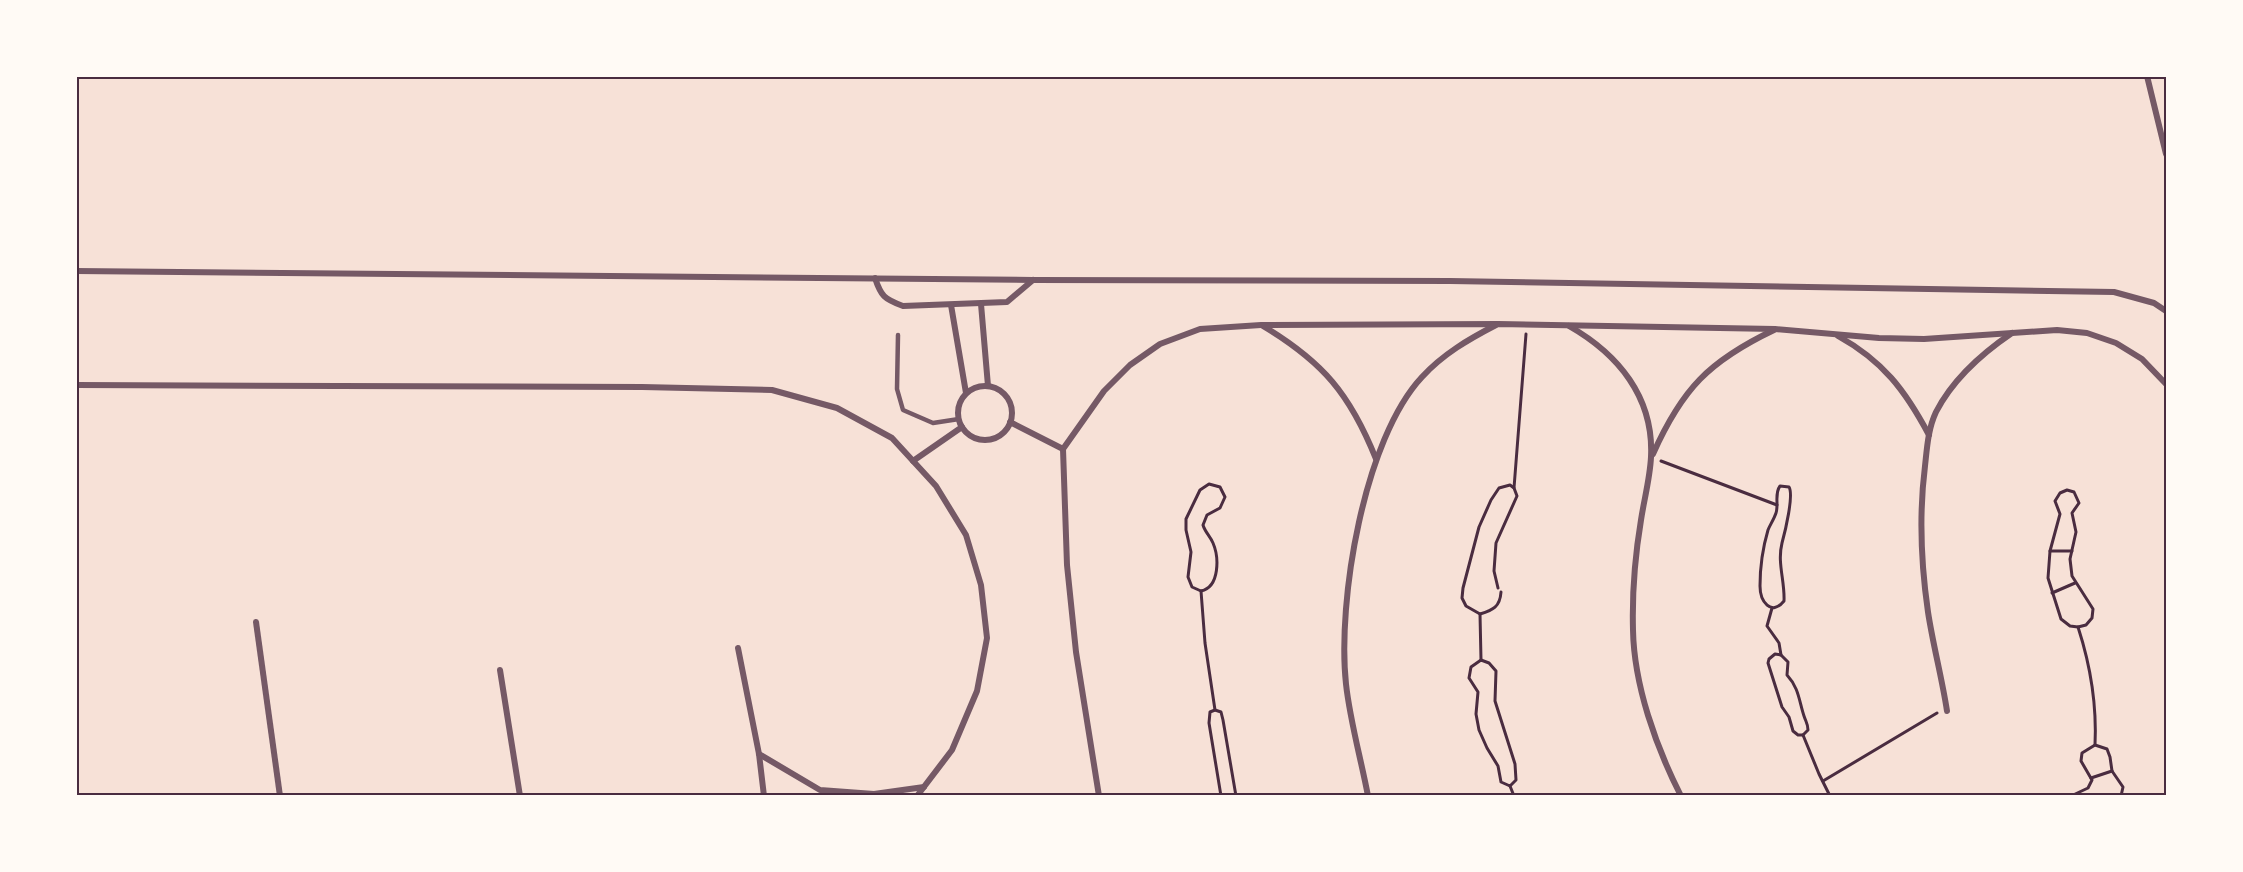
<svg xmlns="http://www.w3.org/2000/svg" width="2243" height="872" font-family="'Work Sans',sans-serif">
  <rect width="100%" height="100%" fill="#f7e1d7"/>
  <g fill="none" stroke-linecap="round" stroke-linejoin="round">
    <g stroke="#4a2c40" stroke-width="3">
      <path d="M 1661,461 L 1777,505"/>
      <path d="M 1209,484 L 1220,487 L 1225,497 L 1220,508 L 1207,515 L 1203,525 C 1205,532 1210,536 1213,543 C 1219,557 1220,587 1201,591 L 1192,587 L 1188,577 L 1191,552 L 1186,530 L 1186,519 L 1200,490 Z"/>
      <path d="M 1780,486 L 1789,487 C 1794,495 1785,532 1782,543 C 1777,563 1785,581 1784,601 C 1771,617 1760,601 1760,586 C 1760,568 1763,547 1768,530 C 1770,525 1774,519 1776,513 C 1779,504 1774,494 1780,486 Z"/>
      <path d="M 1514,488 L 1526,334"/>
      <path d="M 2067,490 L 2074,492 L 2079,503 L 2072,513 L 2076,532 L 2070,559 L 2072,576 L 2093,609 L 2092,618 L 2086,625 L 2078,627 L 2070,626 L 2061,619 L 2048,578 L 2050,551 L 2060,514 L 2055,501 L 2060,493 Z"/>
      <path d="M 2050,551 L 2072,551"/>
      <path d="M 1498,588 L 1494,571 L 1496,543 L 1517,496 L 1514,488 L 1510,485 L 1499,488 L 1491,500 L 1479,527 L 1463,588 L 1462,598 L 1466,606 L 1480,614 C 1493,610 1500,607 1501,592"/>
      <path d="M 1201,591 L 1205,643 L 1215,710"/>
      <path d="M 2052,593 L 2075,583"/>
      <path d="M 1772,608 L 1767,626 L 1779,643 L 1781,655"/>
      <path d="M 1480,614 L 1481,660"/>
      <path d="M 2078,627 C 2091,667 2097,703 2095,745"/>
      <path d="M 1775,654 L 1781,655 L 1788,662 L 1787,675 C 1799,688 1799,701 1804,716 C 1806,722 1808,724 1808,730 L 1803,735 L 1798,735 L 1793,731 L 1789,717 L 1782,707 L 1768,663 L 1769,659 Z"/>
      <path d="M 1481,660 L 1489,663 L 1496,671 L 1495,701 L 1515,764 L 1516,780 L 1510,786 L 1501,782 L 1498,766 L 1487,748 L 1479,730 L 1476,714 L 1478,692 L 1469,678 L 1471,667 Z"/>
      <path d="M 1803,735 L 1819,774 L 1830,796"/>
      <path d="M 2091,778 L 2112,771"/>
      <path d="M 1823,781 L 1937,713"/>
      <path d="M 1510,786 L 1514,796"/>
      <path d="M 1221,796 L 1209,723 L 1210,712 L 1215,710 L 1221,712 L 1223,720 L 1236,796"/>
      <path d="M 2071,796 L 2088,788 L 2092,780 L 2081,761 L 2082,753 L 2095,745 L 2107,749 L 2110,757 L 2112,771 L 2123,787 L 2121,796"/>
    </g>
    <path stroke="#755966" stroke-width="4.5" d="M 898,335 L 897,389 L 903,410 L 933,423 L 959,419"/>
    <g stroke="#755966" stroke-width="6">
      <path d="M 2147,76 L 2166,154"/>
      <path d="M 76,271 L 1033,280 L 1450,281 L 2114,292 L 2154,303 L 2166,311"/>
      <path d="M 875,278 C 881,296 884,299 903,306 L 1007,302 L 1033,280"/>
      <path d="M 981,304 L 988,386"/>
      <path d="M 951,305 L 966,393"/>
      <path d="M 1263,326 C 1323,362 1350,394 1376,459"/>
      <path d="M 1569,326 C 1618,354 1654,397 1651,457 C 1650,478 1644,500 1641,520 C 1635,556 1632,593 1633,630 C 1634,685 1656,747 1681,796"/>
      <path d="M 1838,336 C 1883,361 1905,390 1929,435"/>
      <path d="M 76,385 L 642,387 L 772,390 L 837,408 L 892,438 L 936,486 L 966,535 L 981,585 L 987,638 L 977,691 L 952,750 L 917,796"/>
      <circle cx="985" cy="413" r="27"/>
      <path d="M 1010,422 L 1063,449"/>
      <path d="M 1653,454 C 1682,389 1709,361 1774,330"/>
      <path d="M 913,461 L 962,427"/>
      <path d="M 256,622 L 280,796"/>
      <path d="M 738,648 L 759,754 L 764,796"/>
      <path d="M 500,670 L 520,796"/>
      <path d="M 1947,711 C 1942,678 1933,645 1928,612 C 1921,564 1919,514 1925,466 C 1927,448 1928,429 1936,412 C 1953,379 1981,354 2012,333"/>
      <path d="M 759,754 L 820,790 L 874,794 L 924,787"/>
      <path d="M 1099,796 L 1076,652 L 1067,565 L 1063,449 L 1104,391 L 1130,365 L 1160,344 L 1200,329 L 1261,325 L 1498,324 L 1775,329 L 1879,338 L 1924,339 L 2057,330 L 2087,333 L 2116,343 L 2142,359 L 2166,384"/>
      <path d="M 1368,796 C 1361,759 1350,721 1346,684 C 1337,601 1364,439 1422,377 C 1443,354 1469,339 1496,325"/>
    </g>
  </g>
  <rect width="2243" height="872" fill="none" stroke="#fffaf5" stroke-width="156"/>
  <rect x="78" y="78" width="2087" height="716" fill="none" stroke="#4a2c40" stroke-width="2"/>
</svg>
